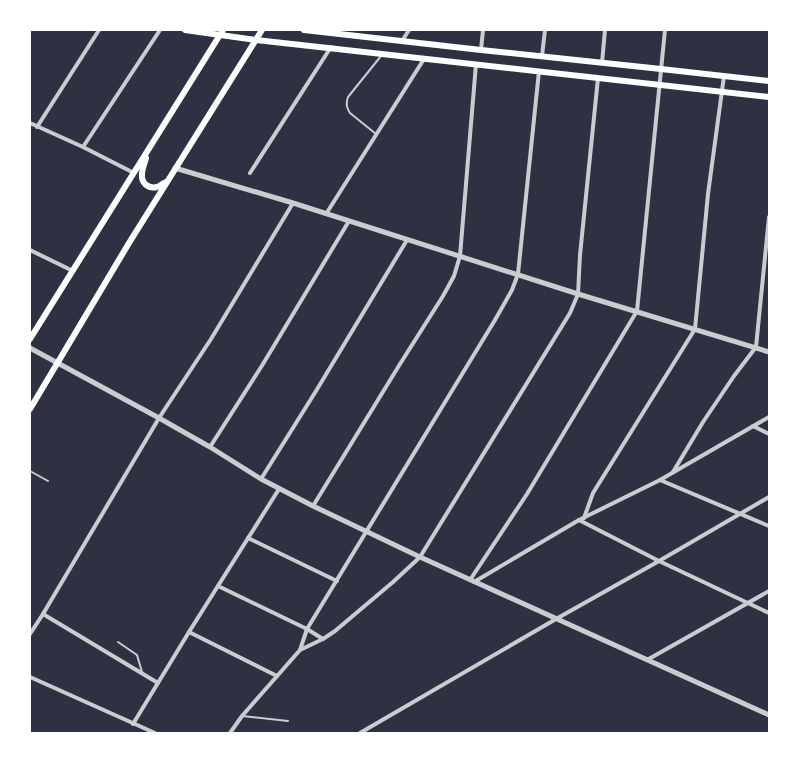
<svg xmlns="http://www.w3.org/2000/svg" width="799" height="763" font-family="'DejaVu Sans',sans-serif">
  <rect width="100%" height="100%" fill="#2d3142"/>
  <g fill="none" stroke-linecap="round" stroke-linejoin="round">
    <g stroke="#caccd0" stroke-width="2">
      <path d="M 376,134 L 350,113 C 346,107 346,103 348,97 L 381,56"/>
      <path d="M 30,471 L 48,481"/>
      <path d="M 118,642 L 137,655 L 142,672"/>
      <path d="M 242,716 L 288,721"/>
    </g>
    <g stroke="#caccd0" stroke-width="4">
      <path d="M 402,41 L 409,30"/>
      <path d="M 481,50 L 483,30"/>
      <path d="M 542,56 L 545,30"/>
      <path d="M 602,63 L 605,30"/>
      <path d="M 30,123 L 83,147 L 134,173"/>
      <path d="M 37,127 L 99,30"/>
      <path d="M 83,147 L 160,30"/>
      <path d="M 250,173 L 331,47"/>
      <path d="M 326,214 L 424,59"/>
      <path d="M 30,250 L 73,271"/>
      <path d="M 753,426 L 769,434"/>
      <path d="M 210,447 L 263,364 L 349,221"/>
      <path d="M 673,472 L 703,422 L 734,376 L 756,347 L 769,217"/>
      <path d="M 261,479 L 316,391 L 407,240"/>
      <path d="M 660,480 L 769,526"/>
      <path d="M 313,506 L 400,364 L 443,296 L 454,276 L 460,256 L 476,64"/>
      <path d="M 584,518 L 593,493 L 695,329 L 708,194 L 724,76"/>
      <path d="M 579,520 L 659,561 L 769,613"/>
      <path d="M 248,538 L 337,581"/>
      <path d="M 470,580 L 527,494 L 637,311 L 665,30"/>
      <path d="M 474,582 L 579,520 L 660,480 L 769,417"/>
      <path d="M 218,586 L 307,629 L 323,639"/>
      <path d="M 43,614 L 158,683"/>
      <path d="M 189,632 L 277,676"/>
      <path d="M 30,634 L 43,614 L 159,418 L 211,339 L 293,203"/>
      <path d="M 300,650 L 323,639 L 335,631 L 393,582 L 420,557 L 570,313 L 578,294 L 580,255 L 598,78"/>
      <path d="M 647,660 L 769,591"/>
      <path d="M 30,677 L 155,733"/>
      <path d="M 133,724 L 189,632 L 279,489"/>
      <path d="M 230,733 L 242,716 L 300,650 L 307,629 L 495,320 L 512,290 L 518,274 L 539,71"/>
      <path d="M 360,733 L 556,619 L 659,561 L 769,497"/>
    </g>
    <g stroke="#caccd0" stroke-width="5">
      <path d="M 175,168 L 293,203 L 578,294 L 769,352"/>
      <path d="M 30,348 L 159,418 L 210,447 L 261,479 L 313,506 L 420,557 L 769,715"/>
    </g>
    <g stroke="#fff" stroke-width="6">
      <path d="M 185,30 L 256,40 L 769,97"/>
      <path d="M 304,30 L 481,50 L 661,69 L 769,81"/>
      <path d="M 146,158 C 145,163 142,168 142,174 C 141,183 148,189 157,187 C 160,186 163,183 166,182"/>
      <path d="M 30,339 L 223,30"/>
      <path d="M 30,409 L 129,243 L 262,30"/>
    </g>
  </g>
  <rect width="799" height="763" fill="none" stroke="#ffffff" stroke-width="62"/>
</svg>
